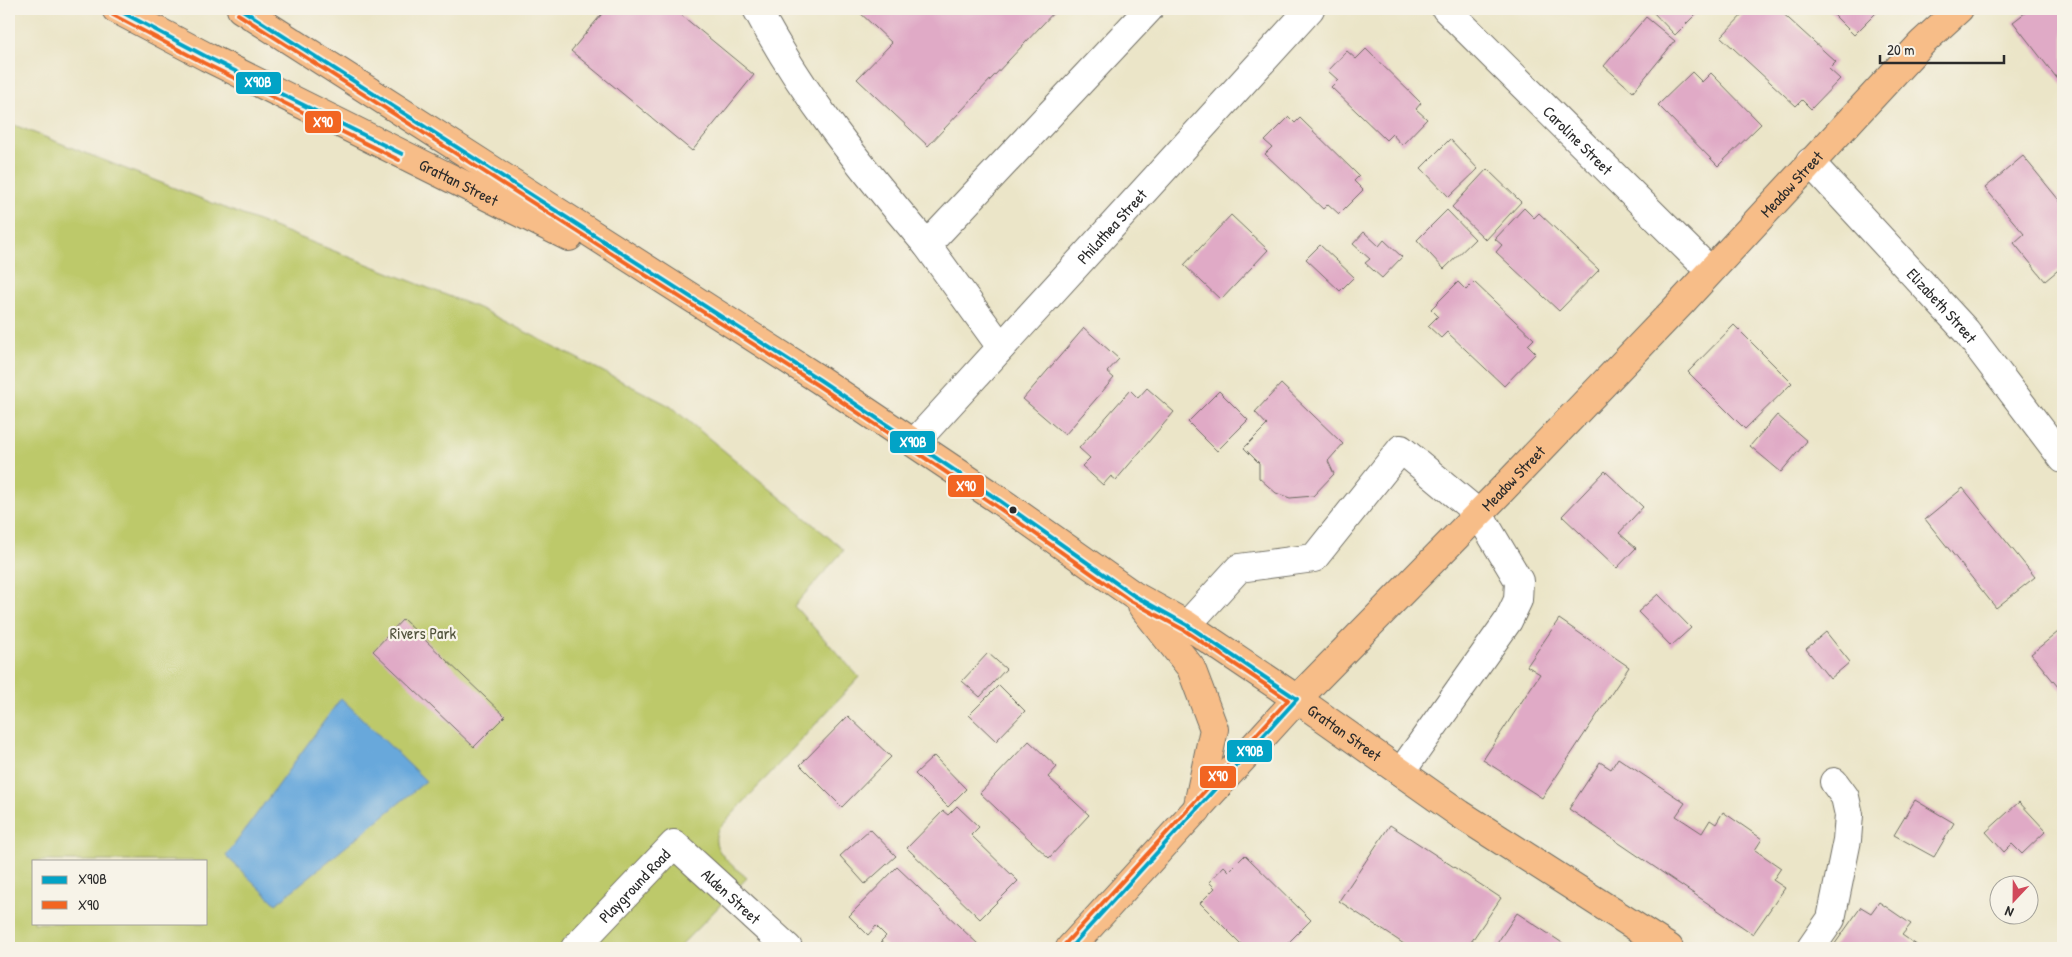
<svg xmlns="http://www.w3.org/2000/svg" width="2072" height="957" font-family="'Patrick Hand',sans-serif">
  <rect width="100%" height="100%" fill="#f7f3e8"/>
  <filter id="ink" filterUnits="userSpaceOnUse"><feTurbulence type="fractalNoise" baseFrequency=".02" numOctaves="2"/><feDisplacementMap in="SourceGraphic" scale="10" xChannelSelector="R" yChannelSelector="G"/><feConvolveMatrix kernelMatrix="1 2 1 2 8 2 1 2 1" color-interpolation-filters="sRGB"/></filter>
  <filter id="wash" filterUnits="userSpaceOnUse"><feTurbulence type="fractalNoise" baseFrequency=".0096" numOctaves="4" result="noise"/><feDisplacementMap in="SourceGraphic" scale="20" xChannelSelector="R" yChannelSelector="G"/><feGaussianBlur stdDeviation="1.12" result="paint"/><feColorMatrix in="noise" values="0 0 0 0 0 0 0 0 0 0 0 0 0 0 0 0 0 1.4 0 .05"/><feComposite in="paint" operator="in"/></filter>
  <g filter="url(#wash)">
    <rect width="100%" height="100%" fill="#ebe5c8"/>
    <path fill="#bdc96b" stroke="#747a4b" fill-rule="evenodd" d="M 9,123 L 479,308 L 670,406 L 844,550 L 794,606 L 859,677 L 718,830 C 708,850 734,866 747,878 L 678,948 L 9,948 ZM 34,861 L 206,861 L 206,923 L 34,923 Z"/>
    <path fill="#68a8db" stroke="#4a6a83" d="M 341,698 L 426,781 L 276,904 L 226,856 Z"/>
    <g id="blocks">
      <g fill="#e0aac6">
        <path d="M 606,9 L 674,9 L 754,75 L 692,151 L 571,51 Z"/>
        <path d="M 858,9 L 1057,9 L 928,146 L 857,79 L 892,43 L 857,10 Z"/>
        <path d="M 1650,9 L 1701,9 L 1675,35 Z"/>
        <path d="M 1748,9 L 1778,9 L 1836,62 L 1829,69 L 1840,79 L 1811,109 L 1802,100 L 1796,106 L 1721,37 Z"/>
        <path d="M 1828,9 L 1880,9 L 1854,35 Z"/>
        <path d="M 2030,9 L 2063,9 L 2063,86 L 2013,22 Z"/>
        <path d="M 1646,17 L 1675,41 L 1633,92 L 1604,66 Z"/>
        <path d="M 1366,49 L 1421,103 L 1416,109 L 1427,119 L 1402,145 L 1392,134 L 1386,140 L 1331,87 L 1338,80 L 1328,71 L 1347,51 L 1356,59 Z"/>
        <path d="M 1692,72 L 1702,82 L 1711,73 L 1761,124 L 1718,166 L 1658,105 Z"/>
        <path d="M 1289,117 L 1295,123 L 1300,118 L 1359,176 L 1354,181 L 1363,190 L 1339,214 L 1328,204 L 1323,209 L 1265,154 L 1272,147 L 1265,141 Z"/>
        <path d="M 1450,139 L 1478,169 L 1449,197 L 1421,168 Z"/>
        <path d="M 2023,156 L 2063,205 L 2063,266 L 2045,281 L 2014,243 L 2024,234 L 1985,188 Z"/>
        <path d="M 1487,169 L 1521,202 L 1486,240 L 1452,207 Z"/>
        <path d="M 1524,208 L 1534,218 L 1539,213 L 1599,270 L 1559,311 L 1496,252 L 1502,245 L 1495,239 Z"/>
        <path d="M 1447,210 L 1475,239 L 1444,269 L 1417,240 Z"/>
        <path d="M 1231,215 L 1268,250 L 1221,300 L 1184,265 Z"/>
        <path d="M 1364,232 L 1379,246 L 1384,240 L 1402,257 L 1382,278 L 1365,263 L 1370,259 L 1353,244 Z"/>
        <path d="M 1320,245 L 1354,277 L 1340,291 L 1306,259 Z"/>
        <path d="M 1458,282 L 1466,290 L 1474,282 L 1534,339 L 1528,345 L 1536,353 L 1504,386 L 1447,332 L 1441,338 L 1428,326 L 1438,316 L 1431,309 Z"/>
        <path d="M 1734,325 L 1792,383 L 1745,429 L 1688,372 Z"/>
        <path d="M 1084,328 L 1119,359 L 1107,372 L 1114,378 L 1065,435 L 1023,399 Z"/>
        <path d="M 1281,384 L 1343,444 L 1328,461 L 1334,474 L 1313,496 L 1290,498 L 1276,493 L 1259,478 L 1259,463 L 1244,448 L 1267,425 L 1255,412 Z"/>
        <path d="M 1147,388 L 1174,412 L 1116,480 L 1111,476 L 1103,485 L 1082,466 L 1090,458 L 1079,448 L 1130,390 L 1138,398 Z"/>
        <path d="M 1219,391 L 1248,420 L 1217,451 L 1188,422 Z"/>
        <path d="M 1777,415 L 1807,441 L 1781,472 L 1750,446 Z"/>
        <path d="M 1605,471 L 1643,507 L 1619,533 L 1636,548 L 1617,568 L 1562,516 Z"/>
        <path d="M 1963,488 L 2035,577 L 1996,608 L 1925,519 Z"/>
        <path d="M 1658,594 L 1691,628 L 1671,646 L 1638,612 Z"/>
        <path d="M 403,619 L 505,716 L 474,747 L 373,651 Z"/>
        <path d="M 1559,619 L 1629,667 L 1542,798 L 1483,760 L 1540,674 L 1527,666 Z"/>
        <path d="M 2063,628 L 2063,693 L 2031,654 Z"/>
        <path d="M 1826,632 L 1850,662 L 1830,679 L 1806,649 Z"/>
        <path d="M 988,653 L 1006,669 L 980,697 L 962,681 Z"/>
        <path d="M 999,685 L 1025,711 L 996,741 L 969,715 Z"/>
        <path d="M 848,716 L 891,757 L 842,807 L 800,765 Z"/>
        <path d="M 1029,741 L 1057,767 L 1048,777 L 1089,815 L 1049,858 L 980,793 Z"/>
        <path d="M 934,756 L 966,789 L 948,807 L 915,774 Z"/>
        <path d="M 1618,758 L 1685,803 L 1676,816 L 1702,833 L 1710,820 L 1716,824 L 1723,812 L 1762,839 L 1755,850 L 1781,868 L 1773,880 L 1785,888 L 1753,934 L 1569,809 L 1600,762 L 1611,769 Z"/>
        <path d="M 1915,800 L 1954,823 L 1934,857 L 1894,835 Z"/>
        <path d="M 2019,802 L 2046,831 L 2022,854 L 2012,844 L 2004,852 L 1986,832 Z"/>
        <path d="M 957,806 L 979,827 L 971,835 L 1018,881 L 980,919 L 907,848 L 943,811 L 948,815 Z"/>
        <path d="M 1390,825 L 1501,898 L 1467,948 L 1410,948 L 1339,901 Z"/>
        <path d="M 870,829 L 896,856 L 865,884 L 840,856 Z"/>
        <path d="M 1245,855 L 1311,920 L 1283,948 L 1245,948 L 1200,903 L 1215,888 L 1209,882 L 1224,866 L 1229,871 Z"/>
        <path d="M 897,867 L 980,946 L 978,948 L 889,948 L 881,941 L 886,936 L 876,926 L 868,935 L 849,916 Z"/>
        <path d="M 1879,902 L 1911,924 L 1902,935 L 1921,948 L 1832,948 L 1861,907 L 1871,913 Z"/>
        <path d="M 1517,913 L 1570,948 L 1494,948 Z"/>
      </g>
    </g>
  </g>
  <g filter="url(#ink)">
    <use href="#blocks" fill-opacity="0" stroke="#6e6c62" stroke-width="1"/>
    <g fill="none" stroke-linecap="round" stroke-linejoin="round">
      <defs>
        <g id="minor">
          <path d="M 757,9 C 802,95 864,171 927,245 L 1149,9"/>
          <path id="s1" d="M 1446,9 L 1710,271"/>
          <path id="s2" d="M 1810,162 L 1966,331 L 2063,459"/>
          <path d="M 927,245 L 1001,347"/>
          <path id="s3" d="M 915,442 L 1310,9"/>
          <path d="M 1187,625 L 1239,568 L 1314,558 L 1401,449 L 1479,514 L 1519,581 L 1518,600 L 1508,621 L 1401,772"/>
          <path id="s4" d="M 575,948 L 674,844 L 788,948"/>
          <path d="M 1811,948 L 1831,919 L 1847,840 L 1849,815 L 1845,797 L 1834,782"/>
        </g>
        <g id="major">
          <path id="s5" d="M 116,9 L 207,57 L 569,237"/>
          <path id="s6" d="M 241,9 L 820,380 L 1000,501 L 1133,595 L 1187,625 L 1297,699 L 1460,814 L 1669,948"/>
          <path d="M 1142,606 L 1191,668 L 1214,729 L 1197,810"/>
          <path id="s7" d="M 1070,948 L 1297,699 L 1497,495 L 1682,302 L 1922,43 L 1959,9"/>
        </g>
      </defs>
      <use href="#minor" stroke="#6e6c62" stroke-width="30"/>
      <use href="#major" stroke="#6e6c62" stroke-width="30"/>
      <use href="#minor" stroke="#fff" stroke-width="28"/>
      <use href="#major" stroke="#f7bd88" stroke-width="28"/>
      <defs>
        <g id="bus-1">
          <path d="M 116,9 L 207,57 L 402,154"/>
          <path d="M 241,9 L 820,380 L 1000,501 L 1133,595 L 1187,625 L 1297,699 L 1070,948"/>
        </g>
        <g id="bus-2">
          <path d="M 238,14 L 817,385 L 996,506 L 1129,600 L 1184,630 L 1288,700 L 1065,944"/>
          <path d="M 113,15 L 204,63 L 399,160"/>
        </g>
      </defs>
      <use href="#bus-1" stroke="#f7f3e8" stroke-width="8"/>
      <use href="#bus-2" stroke="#f7f3e8" stroke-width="8"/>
      <use href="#bus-1" stroke="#02a3c6" stroke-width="4"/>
      <use href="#bus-2" stroke="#f26522" stroke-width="4"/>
    </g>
  </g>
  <circle fill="#2b2b2b" stroke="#f7f3e8" stroke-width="2" cx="1013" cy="510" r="4.5"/>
  <g text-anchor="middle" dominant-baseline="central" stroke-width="4.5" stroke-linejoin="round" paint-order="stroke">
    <g font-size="16" fill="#2b2b2b" stroke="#f7f3e8">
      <text stroke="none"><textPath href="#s1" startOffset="186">Caroline Street</textPath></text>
      <text stroke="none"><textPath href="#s5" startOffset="384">Grattan Street</textPath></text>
      <text stroke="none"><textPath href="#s7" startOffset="1051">Meadow Street</textPath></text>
      <text stroke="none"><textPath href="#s3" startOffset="292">Philathea Street</textPath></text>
      <text stroke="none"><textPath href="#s2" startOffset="195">Elizabeth Street</textPath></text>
      <text stroke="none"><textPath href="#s7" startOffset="646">Meadow Street</textPath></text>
      <text stroke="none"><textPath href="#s6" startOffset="1320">Grattan Street</textPath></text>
      <text stroke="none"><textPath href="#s4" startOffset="86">Playground Road</textPath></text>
      <text stroke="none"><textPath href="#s4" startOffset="221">Alden Street</textPath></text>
    </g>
    <g font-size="16" fill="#50523b" stroke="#f7f3e8">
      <text x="423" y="633">Rivers Park</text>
    </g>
  </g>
  <g stroke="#f7f3e8" stroke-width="2">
    <rect x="235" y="71" width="47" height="24" rx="5" fill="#02a3c6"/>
    <rect x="304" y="110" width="38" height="24" rx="5" fill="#f26522"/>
    <rect x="889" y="430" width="47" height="24" rx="5" fill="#02a3c6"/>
    <rect x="947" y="474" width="38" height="24" rx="5" fill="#f26522"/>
    <rect x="1226" y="739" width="47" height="24" rx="5" fill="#02a3c6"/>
    <rect x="1199" y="765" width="38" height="24" rx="5" fill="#f26522"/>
  </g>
  <g font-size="14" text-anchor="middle" font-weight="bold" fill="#fff">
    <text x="258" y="87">X90B</text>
    <text x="323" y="127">X90</text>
    <text x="913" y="447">X90B</text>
    <text x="966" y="491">X90</text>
    <text x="1250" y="756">X90B</text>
    <text x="1218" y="781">X90</text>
  </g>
  <rect width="2072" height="957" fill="none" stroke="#f7f3e8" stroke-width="30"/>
  <rect x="32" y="860" width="175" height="65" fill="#f7f3e8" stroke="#a5a39c"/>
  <rect x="42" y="876" width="25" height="8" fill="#02a3c6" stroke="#a5a39c"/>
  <text x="78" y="884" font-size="15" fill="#2b2b2b">X90B</text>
  <rect x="42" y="901" width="25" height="8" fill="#f26522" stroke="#a5a39c"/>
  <text x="78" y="910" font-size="15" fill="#2b2b2b">X90</text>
  <g transform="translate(2014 900) rotate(202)"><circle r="24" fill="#f7f3e8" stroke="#a5a39c"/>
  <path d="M0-4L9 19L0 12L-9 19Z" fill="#d1495b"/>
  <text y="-8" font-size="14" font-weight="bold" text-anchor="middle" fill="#2b2b2b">N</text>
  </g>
  <path d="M1880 55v8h124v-8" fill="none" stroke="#2b2b2b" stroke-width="2.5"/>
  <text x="1887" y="55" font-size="15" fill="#2b2b2b" stroke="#f7f3e8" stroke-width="4" paint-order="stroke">20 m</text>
</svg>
